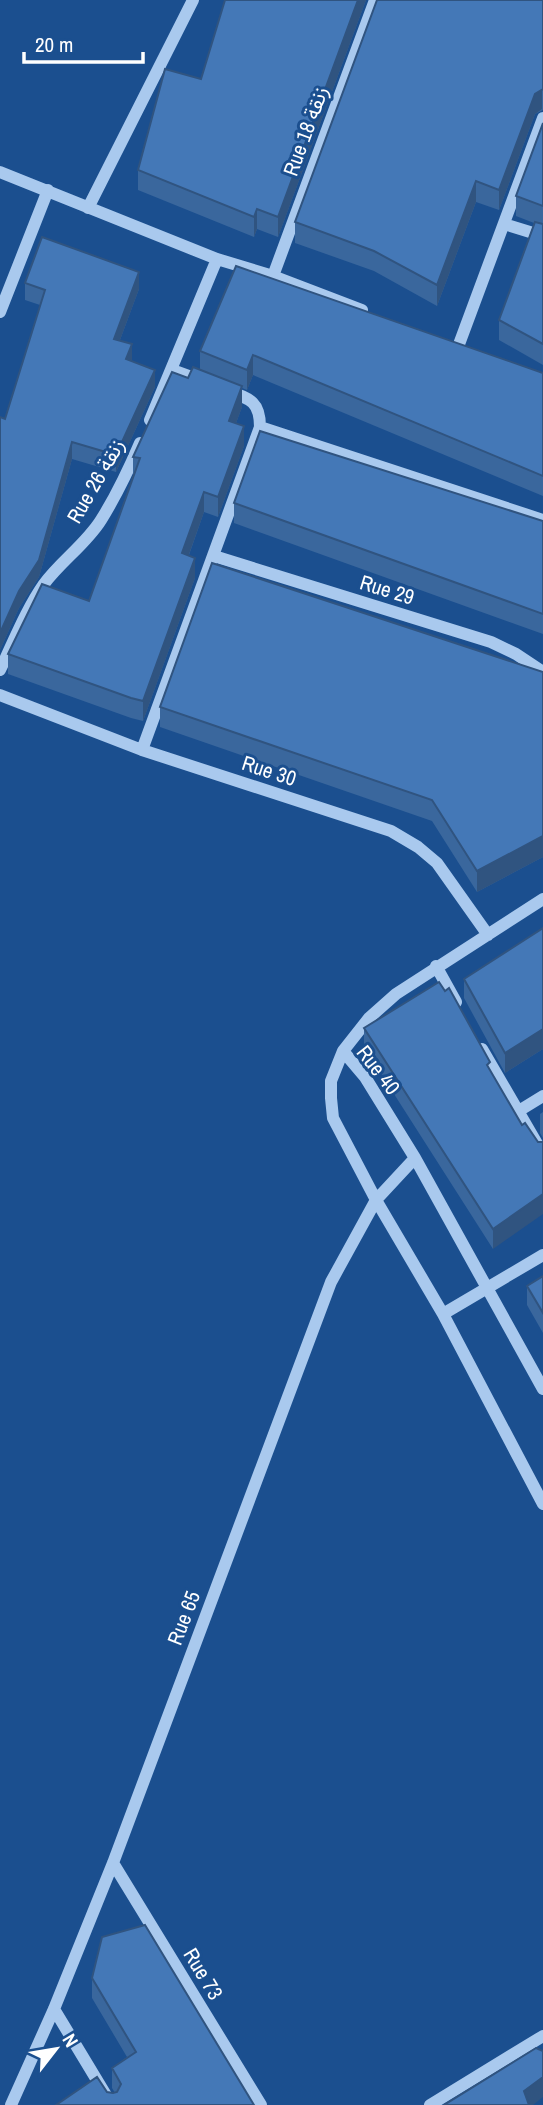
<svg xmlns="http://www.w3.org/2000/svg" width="543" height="2105" viewBox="0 0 543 2105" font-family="'Archivo Narrow','Noto Sans Arabic',sans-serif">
<rect width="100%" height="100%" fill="#1b4f8f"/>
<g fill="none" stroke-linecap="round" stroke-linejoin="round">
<!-- minor -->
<path stroke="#a9c9ee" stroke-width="12" d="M0,172L217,259L273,276L362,310
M88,208L193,0
M504,224L543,236
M273,276L375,0
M0,312L48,190
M458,347L543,118
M172,370L205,382
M150,420L217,259
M260,427L543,520
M214,556L491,642L516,654L543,672
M0,670C14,641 26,610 44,584C61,561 86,544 101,520C116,496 129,469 140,443
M0,695L142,750L391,831L418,847L437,863L488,935
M142,750L260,427C260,402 251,399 228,391
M543,899L396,994L369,1018L343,1051L331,1081V1098L333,1118L376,1200L443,1314L543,1504
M436,966L456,1002
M482,1049L543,1154
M343,1051L365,1077L415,1158L543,1389
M517,1112L543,1096
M443,1314L543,1255
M113,1863L261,2105
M54,2009L112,2105
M11,2105L54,2009L113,1863L331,1282L376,1200L415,1158
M430,2105L543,2036"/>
</g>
<!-- wall -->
<path fill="#3a679d" d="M366,0L278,237L257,229L254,237L138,190V170L201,79Z
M543,0V110L535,114L499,210L476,202L437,306L374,271L295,243V222Z
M543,123V365L499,340V320L534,223L516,216V196Z
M25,283L139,289L120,340L132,361L155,387L116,472L72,459L39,577L19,608L0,650V417L5,419L40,305L25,300Z
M200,351L543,373V496L253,375L247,390L242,388V407L236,423L244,446L218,517L204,512L189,555L195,578L143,721L131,718L8,674V654L89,601L133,476V457L188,378L200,370Z
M234,503L543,521V634L234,523Z
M543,672V857L477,892L432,821L160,727V707Z
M543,928V1049L505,1073L464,998V979Z
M364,1028L490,1071L522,1125L493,1249L364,1047Z
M543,1112V1138L540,1133V1114Z
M543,1276V1333L527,1305V1286Z
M92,1978L254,2105H56L107,2092L115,2093L112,2088V2068L127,2057L92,1998Z"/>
<!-- shaded-wall -->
<path fill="#305480" d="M358,0H366L278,237V217Z
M542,89V109L535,114L499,210V190L535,94Z
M476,181V202L437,306V285Z
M257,209V229L254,237V217Z
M139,272V289L114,356V339Z
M132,344V361L126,359Z
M253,355V375L247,390V370Z
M155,370V387L116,472V455Z
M242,386V407L229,442V421Z
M244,426V446L218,517V497Z
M72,442V459L39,577L19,608L0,650V633Z
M204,492V512L182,574V553Z
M195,558V578L143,721V701Z
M543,836V857L477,892V871Z
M543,1029V1049L505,1073V1053Z
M543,1194V1214L493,1249V1229Z
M543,2077V2097L533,2105H524V2091Z"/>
<!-- building -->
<path fill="#4478b7" stroke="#305480" stroke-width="2" d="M225,0H358L278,217L257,209L254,217L138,170L165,69L201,79Z
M377,0H543V89L535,94L499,190L476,181L437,285L374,251L295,222Z
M543,123V206L516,196Z
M535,222L543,224V344L499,320Z
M42,237L139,272L114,339L132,344L126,359L155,370L116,455L72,442L39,560L19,591L0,633V417L5,419L45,290L25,283Z
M236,266L543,373V476L253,355L247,370L200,351Z
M193,367L242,386L229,421L244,426L218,497L204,492L182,553L195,558L143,701L131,698L8,654L42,584L89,601L140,458L133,457L172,372L188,378Z
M260,431L543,521V614L234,503Z
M212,563L543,672V836L477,871L432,800L160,707Z
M543,928V1029L505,1053L464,979Z
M439,982L445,991L449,988L490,1062L487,1065L522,1125L525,1123L538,1142H543V1194L493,1229L364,1028Z
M543,1276V1313L527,1286Z
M145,1925L254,2105H56L97,2077L107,2092L113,2093L117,2092L121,2084L112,2068L136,2052L92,1978L102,1937Z
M536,2048L543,2051V2077L524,2091L529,2105H444Z"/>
<g text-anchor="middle" stroke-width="6" stroke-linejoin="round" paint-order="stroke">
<!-- street labels -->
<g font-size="21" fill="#fff" stroke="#1b4f8f">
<text transform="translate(306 131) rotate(-70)" y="7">Rue 18 زنقة</text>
<text transform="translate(96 481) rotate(-60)" y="7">Rue 26 زنقة</text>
<text transform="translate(387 590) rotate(17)" y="7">Rue 29</text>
<text transform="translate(269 771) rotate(18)" y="7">Rue 30</text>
<text transform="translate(378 1070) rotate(52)" y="7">Rue 40</text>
<text transform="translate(184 1618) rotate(-69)" y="7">Rue 65</text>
<text transform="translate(203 1974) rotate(59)" y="7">Rue 73</text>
</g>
</g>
<!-- north arrow -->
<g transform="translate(56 2049) rotate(59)" stroke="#1b4f8f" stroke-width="5" paint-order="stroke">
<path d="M0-5L12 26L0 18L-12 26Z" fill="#ffffff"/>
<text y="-10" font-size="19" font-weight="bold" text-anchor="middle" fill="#ffffff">N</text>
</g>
<!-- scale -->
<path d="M24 52v10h119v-10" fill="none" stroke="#ffffff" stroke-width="3.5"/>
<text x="35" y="52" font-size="21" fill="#ffffff" stroke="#1b4f8f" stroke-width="5" paint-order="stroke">20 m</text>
</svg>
